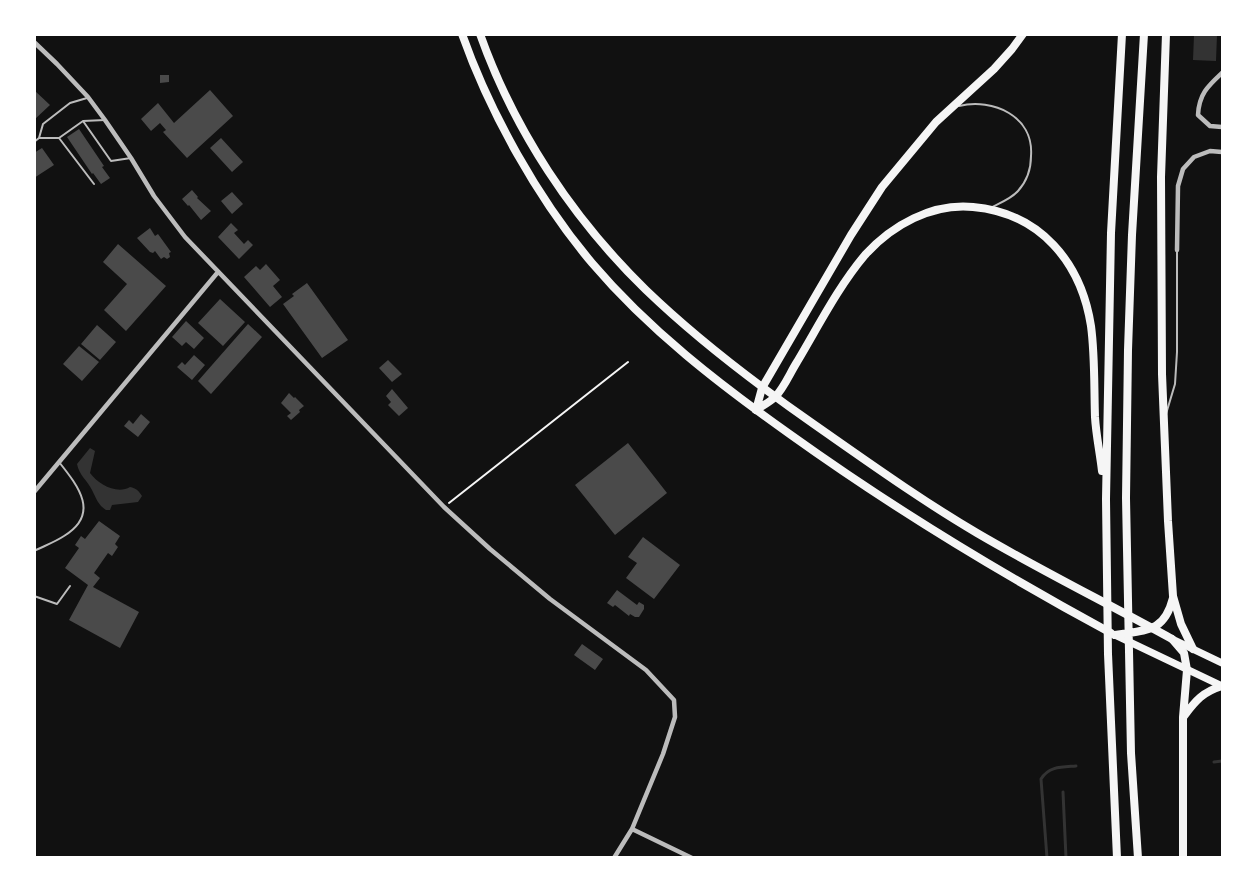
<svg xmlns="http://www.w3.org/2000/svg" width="1257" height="892" viewBox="0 0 1257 892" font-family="'Exo 2',sans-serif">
<rect width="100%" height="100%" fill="#111"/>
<!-- water -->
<path fill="#333" d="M1194,35H1217L1216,61L1193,60Z
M90,448L95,451L90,473C98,484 117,495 130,487C136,488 139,491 142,496L138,502L112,505L110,510H106C98,505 96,498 92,490C87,480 79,475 77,464Z"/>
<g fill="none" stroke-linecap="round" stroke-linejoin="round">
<!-- stream -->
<path stroke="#333" stroke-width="3" d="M1214,762L1222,761
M1063,792L1066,858
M1047,858L1041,779C1049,766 1062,767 1076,766"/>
</g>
<!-- building -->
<path fill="#4a4a4a" d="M160,75H169V82L160,83Z
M34,90L50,105L34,120Z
M210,90L233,116L187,158L163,132L166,130L160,123L151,131L141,119L158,103L174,123Z
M79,129L104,166L102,167L110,178L101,184L93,173L92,174L67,137Z
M221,138L243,162L232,172L210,148Z
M42,148L54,165L34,178V153Z
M192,190L198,197L197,198L211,211L201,220L189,205L188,206L182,199Z
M232,192L243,204L232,214L221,201Z
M231,223L238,230L234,233L244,244L248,240L253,245L239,259L218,237Z
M150,228L155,236L158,234L171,252L169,253L170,257L167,259L164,257L161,259L155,251L153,253L150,252L137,238Z
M118,244L166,286L126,331L104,310L127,284L103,262Z
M266,264L280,280L273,286L282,297L270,307L244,277L256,266L260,270Z
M307,283L348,340L322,358L283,304L294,296L292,294Z
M220,299L245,322L223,346L198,323Z
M186,321L204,338L194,349L186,342L182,346L172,337Z
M248,324L262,337L211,394L198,381Z
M97,325L116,342L100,360L81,344Z
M79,346L99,362L82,381L63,364Z
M194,355L205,365L192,380L177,367L182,362L185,365Z
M388,360L402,374L392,382L379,368Z
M392,389L408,408L399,416L388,405L391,402L386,396Z
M289,393L294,398L295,397L304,406L299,410L300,412L291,420L287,416L291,413L281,403Z
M141,414L150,422L138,437L124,426L129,420L133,424Z
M628,443L667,493L615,535L575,485Z
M99,521L120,536L115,544L118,547L112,556L108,553L94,573L100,578L93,587L139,612L120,648L69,620L88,585L65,568L79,548L75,545L81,536L85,539Z
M643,537L680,565L654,599L626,578L637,563L628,557Z
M617,590L637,605L639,602L644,605V609L639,617H635L630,614L629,616L615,605L613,607L607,603Z
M582,644L603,659L595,670L574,655Z"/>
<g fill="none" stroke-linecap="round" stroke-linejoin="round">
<!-- path -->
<path stroke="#f5f5f5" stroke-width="2" d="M449,503L628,362"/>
<!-- service -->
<path stroke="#bcbcbc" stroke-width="2" d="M959,106C993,98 1034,116 1031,156C1031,169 1027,181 1018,191C1011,199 1000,203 990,208
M83,121L111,161L131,158
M39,138H59L94,184
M59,138L83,121L105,120
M34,142L39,138L43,124L70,103L87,98
M1166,414L1175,384L1177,352V250
M34,551C44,546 55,542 64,536C100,514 79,487 59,462
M34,596L57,604L70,586"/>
<!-- minor -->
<path stroke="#bcbcbc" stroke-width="4.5" d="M34,42L57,64L88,97L105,120L131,158L154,196L185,237L444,507L490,549L550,599L646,670L674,700L675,717L663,754L632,829L614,858
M1222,73C1208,86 1199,94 1198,115L1210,126L1222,127
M1177,250L1178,186L1183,169L1194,157L1210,151L1222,152
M34,492L218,272
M632,829L692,858"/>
<!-- primary -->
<path stroke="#f5f5f5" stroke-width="7" d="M1115,635L1222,686
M1174,640L1222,663"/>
<!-- trunk -->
<path stroke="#f5f5f5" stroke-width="8" d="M462,34C490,113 538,199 592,263C649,330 719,384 791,435C893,508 1000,573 1111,633
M480,34C514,130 573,219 646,290C698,340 756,384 815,425C868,462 921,500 977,533C1040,570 1107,603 1172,639"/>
<!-- motorway -->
<path stroke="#f5f5f5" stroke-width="8" d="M1166,34L1161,177L1162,374L1168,521L1173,596L1181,624L1193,649
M756,410C762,406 770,402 775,397C784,388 790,373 797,362C818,327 838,287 865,255C892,225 932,203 973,207C1040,213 1081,262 1091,326C1095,356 1094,387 1095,417C1096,435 1100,453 1102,471
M756,410L762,388L851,235L882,187L936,122L994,69L1012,49L1023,34
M1115,635C1146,630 1164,633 1173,598
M1172,639L1184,653L1187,670L1183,717V858
M1184,716C1196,700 1203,692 1222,686
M1117,858L1108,654L1106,499L1111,233L1122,34
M1138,858L1131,753L1126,498L1128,350L1132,235L1144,34"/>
</g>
<!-- border -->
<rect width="1257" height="892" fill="none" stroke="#ffffff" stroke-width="72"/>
</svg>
